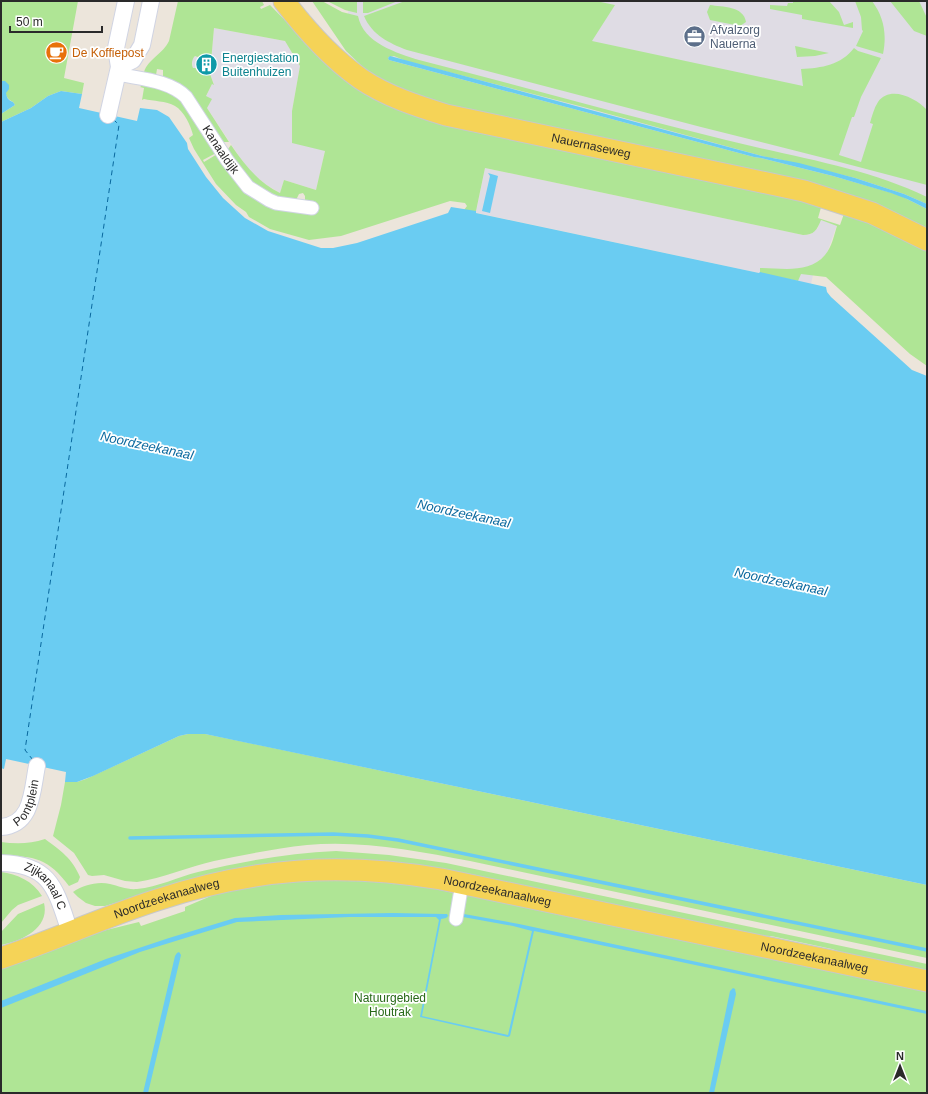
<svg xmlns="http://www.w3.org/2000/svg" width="928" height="1094" viewBox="0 0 928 1094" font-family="Arial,sans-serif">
<rect width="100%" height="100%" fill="#ece5db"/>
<!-- industrial -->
<path fill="#dfdce4" d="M349,1H927V209L916,202L833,176L754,157L389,60L349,21L348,14Z
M214,28L285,41L300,66L292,111L325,151L316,190L284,180L280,193L265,184L251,172L245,165L207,108L206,96L212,84H214L210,74L193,68L192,61L194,57L197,56L211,62Z
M485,168L803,235L811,234L818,228L820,220L837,225L828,250L826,255L813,265L814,270L811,284L473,212L474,207H477Z"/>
<!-- green -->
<path fill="#afe595" d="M1,1H78L64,78L84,83L82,94L61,91L48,96L31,108L1,122V114L15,105L13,102C4,98 5,90 5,81H1Z
M178,1H262L264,5L260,7L261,9L270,5L316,52L350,79L372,93L402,108L455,125L801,199L822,204L818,218L840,225L845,211L886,228L927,248V366L910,354L826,277L801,274L798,281L760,273V268C782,268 809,274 825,255C832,247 834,235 837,226L821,220C817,230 814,235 803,235L485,168L476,211L475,212L464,210L467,206L465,203L450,201L341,236L309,240L270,229L249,217L246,212L236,205L216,184L194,149L189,138L193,135C191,126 184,111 175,106C166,101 153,101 144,99L142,100L144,88L140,87L146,83C153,84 164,86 171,89C187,96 208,136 218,152L203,160L204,162L219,153C235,177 248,197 277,206C288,210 301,210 313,212L314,206L305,204V196L303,193L299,194L296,200L291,203C257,196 246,182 227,154L228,149L231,145C245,165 258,182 280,193L284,180L316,190L325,151L292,143V111L300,66L285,41L214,28L211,62L195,56C192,59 191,64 193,68H197L210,74L214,85L212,84L206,96L212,99L207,108L229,142H219L188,94L177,85L163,79V70L157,69L156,75L151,78L148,77L144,72C148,59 163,54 169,41Z
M312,1H322L342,12L358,16C363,43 397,53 419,60C521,86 623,115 726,140C793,157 865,167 927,197V204L904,194L855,178L774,158H770L762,156L587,108L406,61L394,56L389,57L388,58L389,60L754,157L761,158L833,176L899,195L927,209V230L458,108L393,87L365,69L346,51Z
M327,1H357V13L345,10Z
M363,1H398L368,13H363Z
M405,1H596L615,5L592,41L803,86L801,69C822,68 841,65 854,48L858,51L881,58L861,97L854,117H852L839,155L861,162L873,124L870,123C872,116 874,108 878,102C890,85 916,98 927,110V185L832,160L701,127L407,50C389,43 372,35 364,16Z
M793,1H829L839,12L844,25L853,22V28L802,19V15L770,9V5L787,6L788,3H793Z
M855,1H872C884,17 887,34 883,54L856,46L863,31L862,30L861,17Z
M890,1H919L927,18V36L914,31Z
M710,5C722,7 744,6 746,22L740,26L710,20L707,12Z
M795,46L829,53L815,56L797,57Z
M188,734H205L220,737L927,885V958L470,861C417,851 361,840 307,845C276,848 245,855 214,861C188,867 163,878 137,882L125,881L104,875L92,876L88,875L74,853L53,836L61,805L65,782H77L86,779L179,736Z
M45,839C61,851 72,858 80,877L78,882L69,886C48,858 35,856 1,856V842C16,844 30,844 45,839Z
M336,851L389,855L446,863L927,964V973L867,961L832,949L771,936L744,935L439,872L152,892L105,906H95L86,903L78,897L73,892C83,885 98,881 110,884C119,886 127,890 137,889C158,887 178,877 198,872C244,861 290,853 336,851Z
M1,872C17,874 33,881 42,896L18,905L12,910L1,923Z
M368,877L466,893L927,988V1093H1V968L90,934L139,922L141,926L185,911V907L230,888L249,883Z
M44,903C50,928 22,941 1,945V932L18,914Z"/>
<!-- water -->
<path fill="#6accf2" d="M390,56L762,156L799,163L855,178L904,194L927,204V209L907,199L891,193L833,176L761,158L754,157L389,60L388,58Z
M1,81H5L9,85V89L6,93C7,98 8,100 13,102L15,105L1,114Z
M61,91L82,94L79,108L137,121L140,108L157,110L169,117L187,143L188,149L206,177L223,198L245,218L268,231L321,248H333L357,243L448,213L451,207L476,211V213L759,273L760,272L826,287L827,292L831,297L912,370L927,376V885L205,734H188L179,736L93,776L77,782H65L66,772L6,759L4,769L1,768V122L31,108L48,96Z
M488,173L498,176L490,213L482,211L490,176Z
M393,913L444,914H447L448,916L446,918L441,919L422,1016L508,1035L532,931L513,926L463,917L464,914L519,924L927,1011V1014L534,931L510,1036L508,1037L420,1017L439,920L436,917H349L237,922L140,952L1,1008V1001L106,959L169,938L235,918L281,915Z
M179,952L181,955L148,1093H143L175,956L177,953Z
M733,988L735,989L736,994L714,1093H709L730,991Z"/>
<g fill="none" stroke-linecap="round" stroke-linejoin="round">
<!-- stream -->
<path stroke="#6accf2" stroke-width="3.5" d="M130,838L333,834L368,836L398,840L927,950"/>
<!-- ferry -->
<path stroke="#09689e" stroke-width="1" stroke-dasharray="5 4" stroke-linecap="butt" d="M33,760L25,750L119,125L114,120"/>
<defs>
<g id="minor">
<path id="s1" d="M117,74C140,79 169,80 186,97L227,160L248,187L269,200L276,203L312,208"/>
<path d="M456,919L462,883"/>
</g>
<g id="tertiary">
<path d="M119,67L133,60L142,45L151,1"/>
<path d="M108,115L119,67L116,48L126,1"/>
<path id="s2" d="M1,827C33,825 32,790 37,766"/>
<path id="s3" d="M1,863C52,864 56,891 70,932"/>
</g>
<g id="primary">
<path id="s4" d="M284,1C306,30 331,58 361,79C386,96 417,106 446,115L804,191L872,213L927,240"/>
<path id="s5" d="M1,958C54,940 104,917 157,900C253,868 341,862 441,879L927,981"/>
</g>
</defs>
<!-- minor casing -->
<use href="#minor" stroke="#d0d4e3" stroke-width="15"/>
<!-- tertiary casing -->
<use href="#tertiary" stroke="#d0d4e3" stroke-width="18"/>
<!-- primary casing -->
<use href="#primary" stroke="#c8c8c8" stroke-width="23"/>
<!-- minor -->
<use href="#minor" stroke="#fff" stroke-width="13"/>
<!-- tertiary -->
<use href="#tertiary" stroke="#fff" stroke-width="16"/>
<!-- primary -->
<use href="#primary" stroke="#f5d357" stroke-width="21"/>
</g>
<!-- icons -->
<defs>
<symbol id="office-disc" viewBox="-11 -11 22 22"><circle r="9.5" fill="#5c6f8a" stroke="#fff"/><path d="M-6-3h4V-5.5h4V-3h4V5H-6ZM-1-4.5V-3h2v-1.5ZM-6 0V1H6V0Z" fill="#fff"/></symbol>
<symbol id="cafe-disc" viewBox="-11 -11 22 22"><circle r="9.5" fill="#e8710a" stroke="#fff"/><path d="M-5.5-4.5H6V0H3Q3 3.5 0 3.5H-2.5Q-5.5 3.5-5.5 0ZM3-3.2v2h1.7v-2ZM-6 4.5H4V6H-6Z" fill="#fff"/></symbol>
<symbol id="building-disc" viewBox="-11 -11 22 22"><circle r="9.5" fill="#0f9aa8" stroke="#fff"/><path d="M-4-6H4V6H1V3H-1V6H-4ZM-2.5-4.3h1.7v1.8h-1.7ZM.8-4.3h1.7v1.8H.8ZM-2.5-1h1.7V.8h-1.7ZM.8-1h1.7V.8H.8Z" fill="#fff"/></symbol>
</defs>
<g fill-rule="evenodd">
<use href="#office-disc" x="682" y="24" width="25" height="25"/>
<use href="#cafe-disc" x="44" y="40" width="25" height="25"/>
<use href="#building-disc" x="194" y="52" width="25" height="25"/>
</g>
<g text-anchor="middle" stroke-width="3.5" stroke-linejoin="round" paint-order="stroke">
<!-- service labels -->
<g font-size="12" fill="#4e5e75" stroke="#fff" text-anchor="start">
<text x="710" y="34">Afvalzorg<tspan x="710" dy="14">Nauerna</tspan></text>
</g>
<!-- food labels -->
<g font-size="12" fill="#c56008" stroke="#fff" text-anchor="start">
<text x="72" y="57">De Koffiepost</text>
</g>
<!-- culture labels -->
<g font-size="12" fill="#0d838f" stroke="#fff" text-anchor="start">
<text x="222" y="62">Energiestation<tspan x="222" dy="14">Buitenhuizen</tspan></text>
</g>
<!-- street labels -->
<g font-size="12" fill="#2a2a2a" stroke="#fff">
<text dy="4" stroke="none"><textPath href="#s4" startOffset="351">Nauernaseweg</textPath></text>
<text dy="4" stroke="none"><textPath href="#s1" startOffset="137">Kanaaldijk</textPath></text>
<text dy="4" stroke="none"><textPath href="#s2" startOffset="39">Pontplein</textPath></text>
<text dy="4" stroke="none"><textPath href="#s3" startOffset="54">Zijkanaal C</textPath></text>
<text dy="4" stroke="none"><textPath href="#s5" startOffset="512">Noordzeekanaalweg</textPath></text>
<text dy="4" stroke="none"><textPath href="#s5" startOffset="176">Noordzeekanaalweg</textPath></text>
<text dy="4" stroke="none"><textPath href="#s5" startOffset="836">Noordzeekanaalweg</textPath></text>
</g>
<!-- park labels -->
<g font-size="12" fill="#276917" stroke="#fff">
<text x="390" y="1002">Natuurgebied<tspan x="390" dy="14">Houtrak</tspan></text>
</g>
<!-- water labels -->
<g font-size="13" font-style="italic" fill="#09689e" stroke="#fff">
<text transform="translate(147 445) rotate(12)" y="5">Noordzeekanaal</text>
<text transform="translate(464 513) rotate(12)" y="5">Noordzeekanaal</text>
<text transform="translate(781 581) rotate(12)" y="5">Noordzeekanaal</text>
</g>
</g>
<!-- border -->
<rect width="928" height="1094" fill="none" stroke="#2a2a2a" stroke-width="4"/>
<!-- north arrow -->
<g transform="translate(900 1066)" stroke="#ffffff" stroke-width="3" paint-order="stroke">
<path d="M0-3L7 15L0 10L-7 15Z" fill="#2a2a2a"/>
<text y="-6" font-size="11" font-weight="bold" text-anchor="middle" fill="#2a2a2a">N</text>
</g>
<!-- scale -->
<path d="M10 26v6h92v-6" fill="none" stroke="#2a2a2a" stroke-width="2"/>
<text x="16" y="26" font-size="12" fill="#2a2a2a" stroke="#ffffff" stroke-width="3" paint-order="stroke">50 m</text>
</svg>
